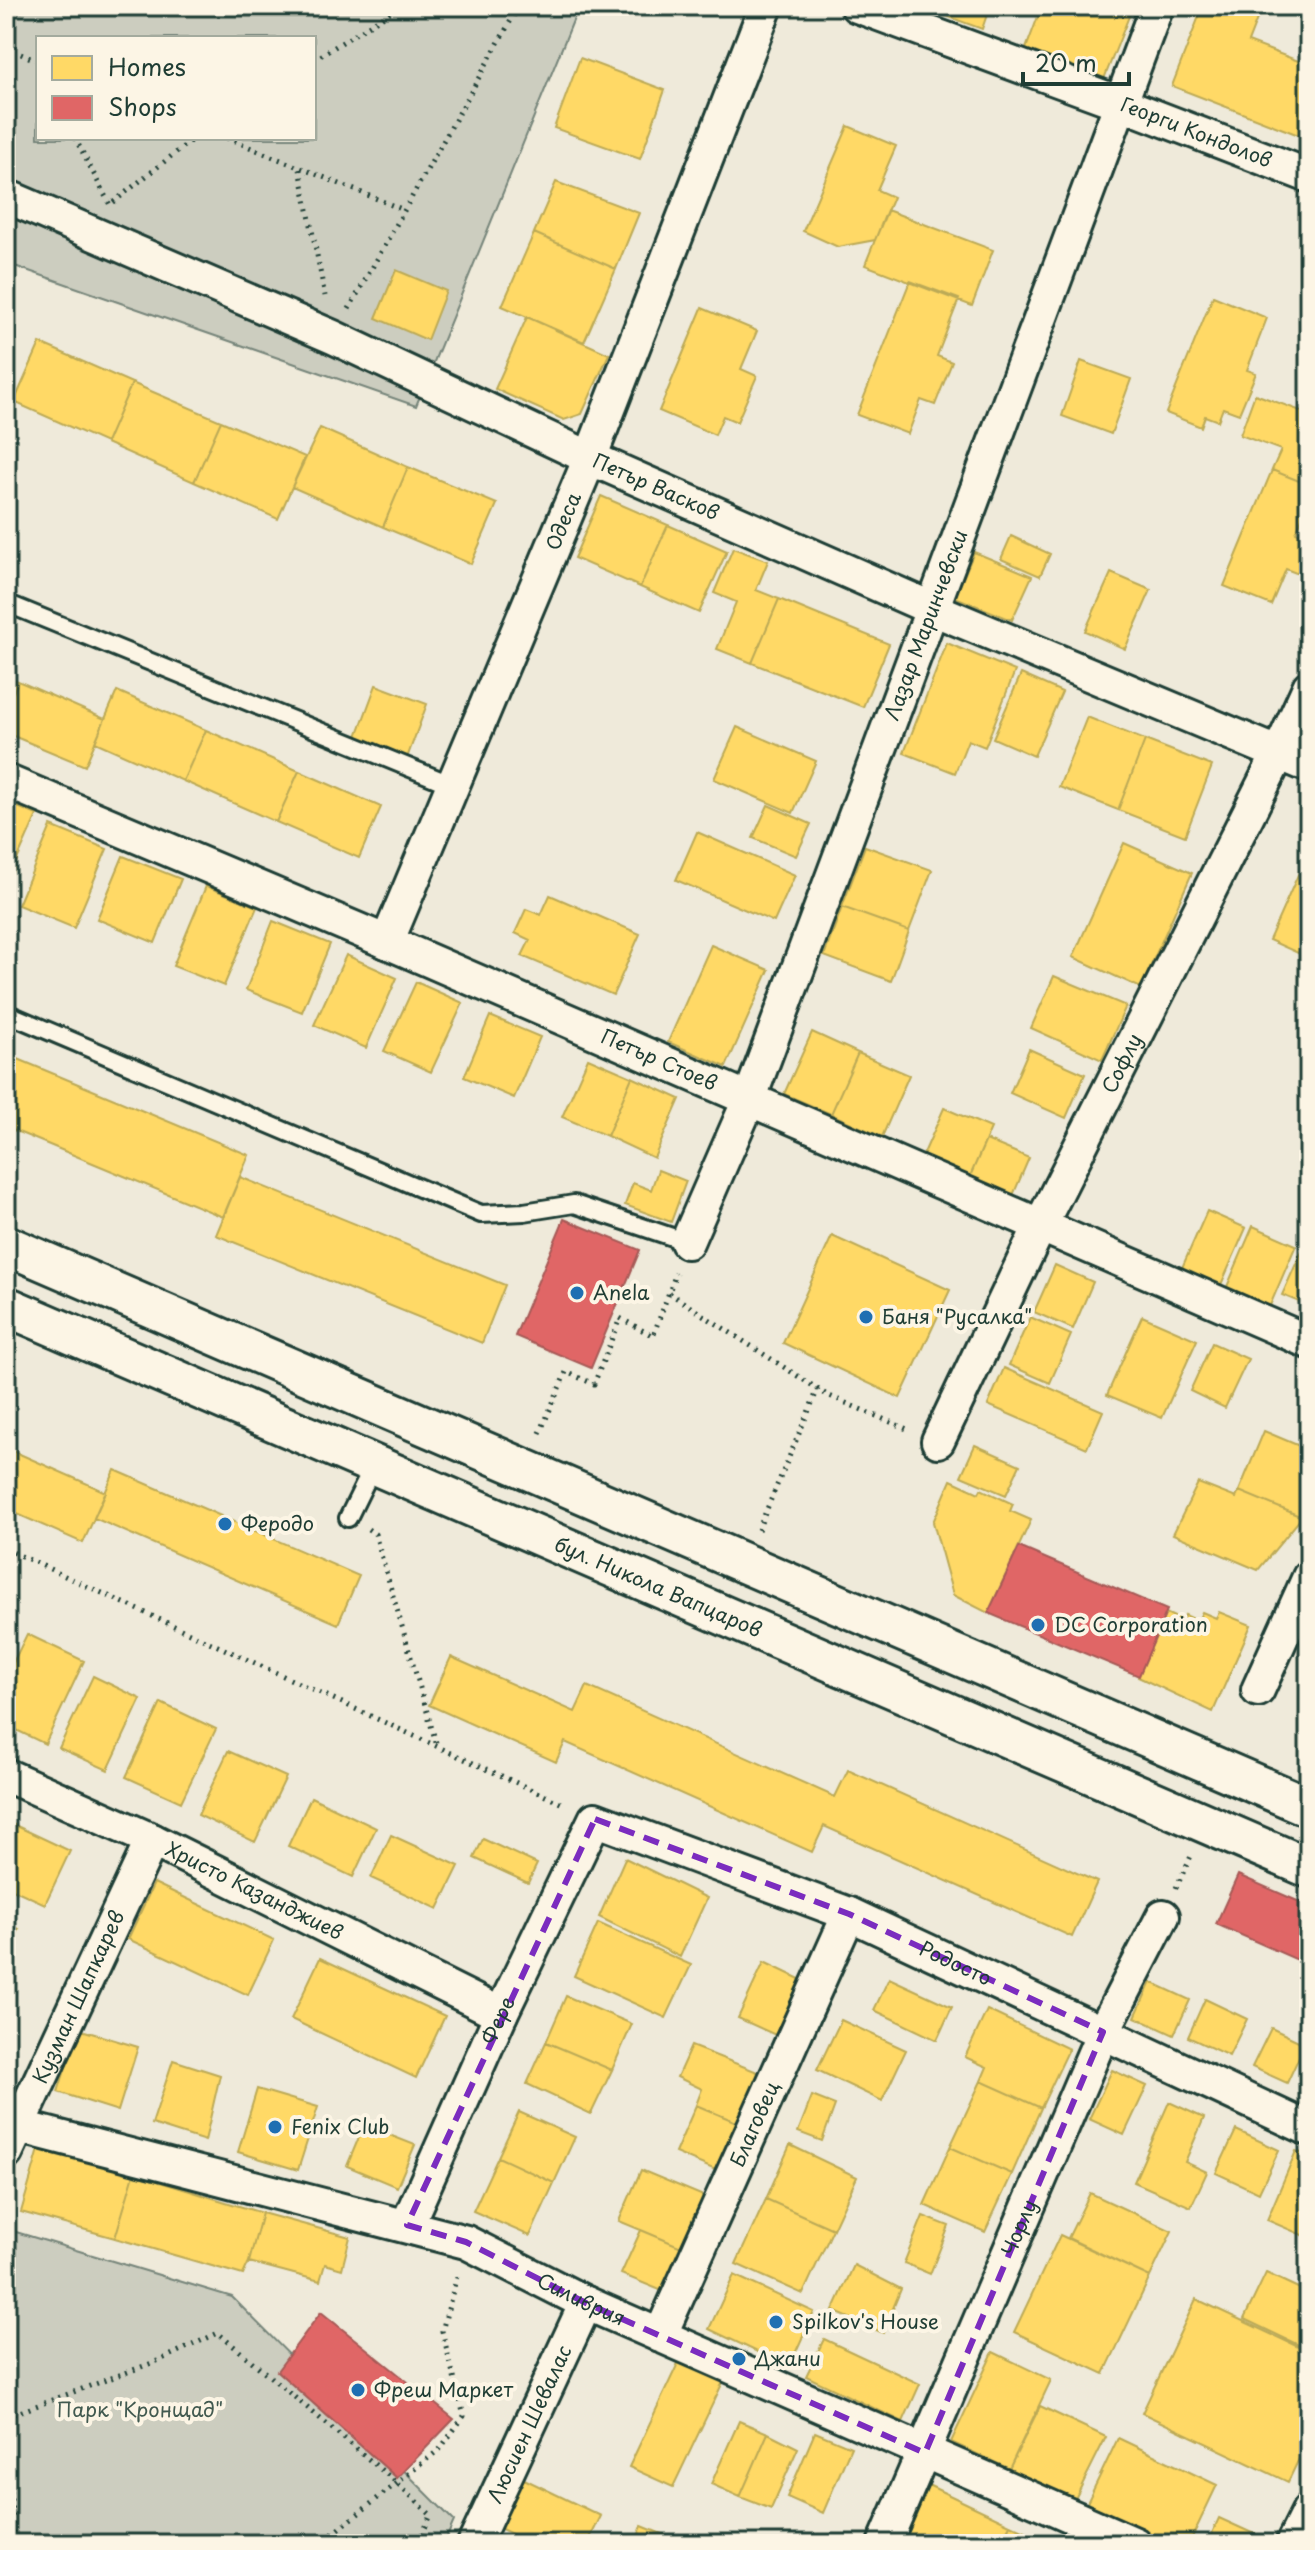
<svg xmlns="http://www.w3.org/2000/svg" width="1315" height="2550" viewBox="0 0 1315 2550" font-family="'Playpen Sans',sans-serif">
<rect width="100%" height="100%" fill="#efeada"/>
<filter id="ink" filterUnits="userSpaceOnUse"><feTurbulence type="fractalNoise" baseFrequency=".0125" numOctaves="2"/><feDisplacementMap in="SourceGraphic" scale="16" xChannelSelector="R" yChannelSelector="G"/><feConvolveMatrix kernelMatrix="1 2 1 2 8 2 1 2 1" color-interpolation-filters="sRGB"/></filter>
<g filter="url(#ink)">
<!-- green -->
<path fill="#cccdbf" stroke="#76857a" stroke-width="2" fill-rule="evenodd" d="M6,6H579L416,406L6,263ZM38,38H314V138H38Z
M6,2229L232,2297L454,2521L444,2544H6Z"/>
<!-- homes -->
<path fill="#ffd966" stroke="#bcaa57" stroke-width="2" d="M910,6H942L937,17Z
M945,6H990L982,29L941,14Z
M1042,6L1079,8L1080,6H1133L1102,84L1024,54Z
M1203,6H1262L1248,42L1309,65V139L1172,86Z
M580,58L665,90L640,159L554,128Z
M848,126L896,146L877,190L893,197L875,240L838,247L803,231Z
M556,182L639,213L616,269L534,233Z
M887,210L993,250L972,306L865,265Z
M534,233L616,269L584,342L502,306Z
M396,270L446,291L427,340L376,318Z
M910,281L959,299L937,356L952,362L935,405L921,400L908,434L857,415Z
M1213,296L1267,318L1247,370L1256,373L1239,414L1223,408L1218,421L1205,416L1201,427L1166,413Z
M702,308L757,331L741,369L757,376L737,422L723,416L715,435L659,411Z
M527,317L609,354L582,414L564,420L495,389Z
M40,343L132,383L106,443L14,402Z
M1081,361L1131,379L1111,434L1062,416Z
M132,383L221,421L194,482L106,443Z
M1255,394L1309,414V485L1272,470L1281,450L1240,435Z
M221,421L305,457L278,519L194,482Z
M320,428L408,467L383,527L292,487Z
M408,467L497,504L471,564L383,527Z
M1272,470L1309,485V502L1296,532L1309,537V555L1301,575L1286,569L1271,605L1224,586Z
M601,496L668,525L640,587L574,558Z
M668,525L727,551L699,613L640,587Z
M1011,536L1050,554L1040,576L1001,559Z
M733,548L768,561L756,590L779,599L752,663L717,649L736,602L714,593Z
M974,552L1032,576L1012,620L955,597Z
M1111,573L1151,590L1125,649L1085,631Z
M779,599L889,644L863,707L752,663Z
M947,643L1015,671L985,747L968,740L955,773L904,753Z
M1021,674L1062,692L1034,756L993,738Z
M6,676L18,681L6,710Z
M18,681L105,719L85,766L6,733V710Z
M376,685L427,704L407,758L356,739Z
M117,691L206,730L183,781L95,742Z
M1087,717L1145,740L1118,810L1059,787Z
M737,727L816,761L793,813L714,779Z
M206,730L299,771L276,822L183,781Z
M1145,740L1212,766L1185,836L1118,810Z
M299,771L381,807L359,858L276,822Z
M6,802L37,815L6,885Z
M768,805L811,824L796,856L753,838Z
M51,826L107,849L74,928L18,905Z
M697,832L795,875L774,922L676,880Z
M1124,843L1192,873L1141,988L1073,957Z
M865,846L932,870L909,931L842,907Z
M123,856L181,879L155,943L97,919Z
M1301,868L1309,871V958L1269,940Z
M206,886L257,907L224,986L173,966Z
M550,895L640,934L613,995L522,956L530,940L515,933L526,909L541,915Z
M842,907L909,931L891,981L824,956Z
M273,921L330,944L302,1012L246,990Z
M711,945L769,970L726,1067L668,1042Z
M346,955L397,978L366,1048L314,1025Z
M1054,976L1126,1006L1102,1060L1031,1028Z
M416,982L463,1003L431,1072L384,1051Z
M490,1016L540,1037L514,1098L464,1077Z
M812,1032L858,1053L831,1114L784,1094Z
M1029,1049L1085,1074L1066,1118L1010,1093Z
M858,1053L909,1075L882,1137L831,1114Z
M6,1054L249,1155L223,1217L6,1127Z
M588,1058L632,1077L607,1136L562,1117Z
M632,1077L680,1099L654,1158L607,1136Z
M944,1108L991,1128L968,1181L921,1160Z
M986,1140L1029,1158L1011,1200L968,1181Z
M658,1170L686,1181L671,1222L625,1205L633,1183L651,1190Z
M240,1177L505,1285L482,1343L216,1235Z
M1207,1211L1246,1228L1220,1287L1181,1270Z
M1253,1226L1296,1245L1269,1308L1226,1289Z
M1309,1235V1306L1282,1295Z
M832,1236L950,1290L900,1398L783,1343Z
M1055,1265L1093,1282L1073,1329L1034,1312Z
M1142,1316L1197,1340L1162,1418L1107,1395Z
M1030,1317L1071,1335L1050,1383L1009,1365Z
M1212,1343L1248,1359L1225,1408L1190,1391Z
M1004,1368L1103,1411L1087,1448L988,1405Z
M1264,1431L1309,1450V1500L1302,1517L1239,1491Z
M975,1445L1020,1465L1006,1495L961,1476Z
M6,1448L106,1492L83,1543L6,1509Z
M115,1470L359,1576L338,1624L94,1518Z
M951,1480L979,1493L981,1489L1013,1504L1010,1511L1031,1520L988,1613L953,1595L933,1522Z
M1198,1483L1236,1498L1239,1491L1302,1517L1258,1570L1173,1534Z
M1202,1612L1216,1618L1219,1612L1251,1625L1213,1712L1138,1677L1166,1613L1183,1621L1185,1615L1198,1621Z
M27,1634L84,1661L45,1744L6,1725V1677Z
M451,1657L575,1712L587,1686L835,1797L848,1770L1097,1882L1072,1937L824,1826L812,1852L565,1742L556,1762L429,1705Z
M93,1676L141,1699L108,1770L59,1748Z
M161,1703L216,1729L181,1802L126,1777Z
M228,1751L286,1777L255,1842L198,1815Z
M311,1797L376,1828L353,1877L288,1846Z
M6,1821L70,1851L45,1904L6,1886Z
M391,1835L459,1866L438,1909L371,1878Z
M483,1839L537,1864L528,1883L474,1858Z
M625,1858L707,1898L680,1957L599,1917Z
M154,1883L274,1940L248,1995L128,1939Z
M6,1923L19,1929L6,1958Z
M598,1923L691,1965L666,2018L574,1976Z
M320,1958L445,2016L416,2078L291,2019Z
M764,1962L806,1982L780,2037L738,2018Z
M889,1978L952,2007L937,2040L874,2010Z
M1151,1982L1190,2000L1174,2035L1135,2017Z
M566,1996L632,2024L612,2070L546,2042Z
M1205,1999L1247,2019L1229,2056L1188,2037Z
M987,2010L1069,2049L1041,2108L981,2081L987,2067L965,2057Z
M841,2020L906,2050L882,2101L817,2070Z
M1271,2028L1305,2044L1287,2083L1252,2067Z
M78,2029L138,2047L118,2111L58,2092Z
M546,2042L612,2070L591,2114L527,2084Z
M691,2046L768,2076L746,2126L696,2105L702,2089L677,2077Z
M173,2060L220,2075L205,2141L152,2124Z
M1112,2070L1147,2086L1124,2135L1089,2119Z
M981,2081L1041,2108L1012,2174L950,2147Z
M257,2089L318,2107L298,2170L238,2152Z
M812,2096L835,2105L822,2141L798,2132Z
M1169,2102L1204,2118L1185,2162L1207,2172L1191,2207L1134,2182Z
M696,2105L746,2126L725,2174L675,2153Z
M519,2112L575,2137L554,2183L498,2157Z
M364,2125L415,2145L397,2187L347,2166Z
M1236,2130L1279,2150L1259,2193L1216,2173Z
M790,2145L857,2177L833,2229L766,2199Z
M40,2146L134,2174L115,2238L21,2212Z
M950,2147L1012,2174L985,2232L924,2205Z
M1296,2151L1309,2156V2238L1267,2220Z
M498,2157L554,2183L530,2236L473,2211Z
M641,2170L713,2200L691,2251L619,2221Z
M134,2174L262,2213L249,2262L243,2275L115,2238Z
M1090,2193L1172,2231L1150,2277L1068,2238Z
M766,2199L833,2229L803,2294L736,2264Z
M262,2213L350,2237L342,2269L325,2264L320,2281L249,2262Z
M923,2216L949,2226L930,2274L904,2263Z
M641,2230L691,2251L672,2295L621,2274Z
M1060,2235L1150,2277L1104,2374L1014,2332Z
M854,2265L901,2289L883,2333L833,2311Z
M1266,2273L1309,2293V2350L1244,2319Z
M734,2275L814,2312L789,2367L709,2329Z
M1196,2299L1309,2352V2438L1288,2482L1142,2413Z
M824,2339L920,2384L903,2422L806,2376Z
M993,2352L1051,2380L1009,2469L951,2442Z
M680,2359L724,2380L673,2487L629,2467Z
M1040,2406L1106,2437L1074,2501L1009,2469Z
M739,2421L768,2433L740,2497L711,2484Z
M815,2432L851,2447L823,2513L787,2497Z
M768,2433L798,2448L771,2509L740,2497Z
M1118,2438L1217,2485L1189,2544H1168L1086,2505Z
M520,2477L601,2516L587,2544H533L497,2527Z
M928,2485L1010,2524L1000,2544H901Z
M1219,2518L1263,2538L1260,2544H1207Z
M1010,2524L1053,2544H1001Z
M642,2526L672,2538L670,2544H635Z"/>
<!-- shops -->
<path fill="#e06666" stroke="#a65a57" stroke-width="2" d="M564,1219L640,1250L591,1368L515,1336Z
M1019,1547L1167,1610L1139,1676L988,1613Z
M1238,1875L1309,1906V1965L1216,1924Z
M321,2312L454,2419L397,2478L277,2371Z"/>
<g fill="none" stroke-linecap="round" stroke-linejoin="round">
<defs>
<path id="service" d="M6,603L452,785
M6,1013L481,1214L524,1212L574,1204L687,1242
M348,1518L374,1465"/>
<g id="minor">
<path id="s1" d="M857,6L1120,103L1309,176"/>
<path id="s2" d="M6,196L333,337L590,458L933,609L1309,766"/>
<path id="s3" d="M6,781L387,942L1309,1342"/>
<path id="s4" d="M387,942L590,458L766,6"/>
<path id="s5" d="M687,1242L749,1100L1157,6"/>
<path id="s6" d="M938,1441L1040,1226L1279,753L1309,687"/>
<path d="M1258,1690L1309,1577"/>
<path id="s7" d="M6,1775L152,1840L501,2014"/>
<path id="s8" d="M6,2123L466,2242L586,2303L1135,2544"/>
<path id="s9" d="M6,2153L152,1840"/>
<path id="s10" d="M407,2225L501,2014L595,1819L849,1914L1309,2129"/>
<path id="s11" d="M660,2336L849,1914"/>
<path id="s12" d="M474,2544L586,2303"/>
<path id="s13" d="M884,2544L1103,2032L1163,1916"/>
<path d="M1292,2544L1309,2510"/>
</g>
<g id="tertiary">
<path d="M6,1245L1309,1807"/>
<path id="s14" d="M6,1306L1309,1868"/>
</g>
</defs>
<!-- service casing -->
<use href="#service" stroke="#1f3d34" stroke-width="22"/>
<!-- minor casing -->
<use href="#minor" stroke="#1f3d34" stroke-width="38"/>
<!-- tertiary casing -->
<use href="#tertiary" stroke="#1f3d34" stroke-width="44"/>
<!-- path -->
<path stroke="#1f3d34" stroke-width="5" stroke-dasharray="2 6" stroke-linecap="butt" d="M6,18L29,6
M6,48L38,61
M314,60L400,6
M75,138L110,205L194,138
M227,138L404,210
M300,169L325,296
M349,309L519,6
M669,1293L827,1395L907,1429
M540,1433L566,1372L594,1384L620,1318L653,1336L676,1273
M368,1529L375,1534L437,1746
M758,1530L818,1389
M6,1549L565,1805
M1176,1888L1192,1854
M6,2417L160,2360L218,2333L397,2483L431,2515L418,2544
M6,2443L15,2544
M320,2544L440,2449L464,2416L442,2331L457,2276"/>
<!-- service -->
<use href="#service" stroke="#fcf5e5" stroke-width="16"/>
<!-- minor -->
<use href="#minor" stroke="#fcf5e5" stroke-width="32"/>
<!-- tertiary -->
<use href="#tertiary" stroke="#fcf5e5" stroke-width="38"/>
</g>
</g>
<!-- marked area -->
<path fill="none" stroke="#7b2cbf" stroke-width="6" stroke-dasharray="16 10" stroke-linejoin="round" d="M595,1819L849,1914L1103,2032L925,2453L586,2303L466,2242L407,2225Z"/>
<!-- markers -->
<g fill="#1f6fb2" stroke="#fcf5e5" stroke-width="3">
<circle cx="577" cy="1293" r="8"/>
<circle cx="866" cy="1317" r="8"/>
<circle cx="225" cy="1524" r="8"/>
<circle cx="1038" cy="1625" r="8"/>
<circle cx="275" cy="2127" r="8"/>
<circle cx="776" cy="2322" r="8"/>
<circle cx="739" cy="2359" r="8"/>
<circle cx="358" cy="2390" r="8"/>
</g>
<g text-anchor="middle" stroke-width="8" stroke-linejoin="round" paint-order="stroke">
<!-- street labels -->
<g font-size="20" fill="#1f3d34" stroke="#fcf5e5">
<text dy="7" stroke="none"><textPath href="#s1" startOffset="362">Георги Кондолов</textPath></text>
<text dy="7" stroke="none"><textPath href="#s2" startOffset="712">Петър Васков</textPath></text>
<text dy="7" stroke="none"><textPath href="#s4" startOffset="456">Одеса</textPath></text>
<text dy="7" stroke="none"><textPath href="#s5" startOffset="662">Лазар Маринчевски</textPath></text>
<text dy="7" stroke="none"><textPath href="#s3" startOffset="710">Петър Стоев</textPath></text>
<text dy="7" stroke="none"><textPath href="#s6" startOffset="420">Софлу</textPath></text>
<text dy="7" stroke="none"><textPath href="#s14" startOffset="710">бул. Никола Вапцаров</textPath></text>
<text dy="7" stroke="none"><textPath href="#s7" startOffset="274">Христо Казанджиев</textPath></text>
<text dy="7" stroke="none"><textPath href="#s10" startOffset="836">Родосто</textPath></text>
<text dy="7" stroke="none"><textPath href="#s9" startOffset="172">Кузман Шапкарев</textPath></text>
<text dy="7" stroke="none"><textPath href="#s10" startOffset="224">Фере</textPath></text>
<text dy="7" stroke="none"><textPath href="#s11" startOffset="232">Благовец</textPath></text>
<text dy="7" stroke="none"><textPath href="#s13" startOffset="344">Чорлу</textPath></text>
<text dy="7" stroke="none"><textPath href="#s8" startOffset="604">Силиврия</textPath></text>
<text dy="7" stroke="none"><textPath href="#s12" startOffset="132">Люсиен Шевалас</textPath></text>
</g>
<!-- poi labels -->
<g font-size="20" fill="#1f3d34" stroke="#fcf5e5" text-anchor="start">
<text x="593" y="1300">Anela</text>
<text x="882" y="1324">Баня "Русалка"</text>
<text x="241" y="1531">Феродо</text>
<text x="1054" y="1632">DC Corporation</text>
<text x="291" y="2134">Fenix Club</text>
<text x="792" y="2329">Spilkov's House</text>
<text x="755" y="2366">Джани</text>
<text x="374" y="2397">Фреш Маркет</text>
</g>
<!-- park labels -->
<g font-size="20" fill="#425a50" stroke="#fcf5e5">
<text x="140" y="2417">Парк "Кронщад"</text>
</g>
</g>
<!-- margin -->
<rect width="1315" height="2550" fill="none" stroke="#fcf5e5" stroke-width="32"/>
<rect x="16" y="16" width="1283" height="2518" fill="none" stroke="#1f3d34" stroke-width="3" filter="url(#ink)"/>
<!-- legend -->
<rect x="36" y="36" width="280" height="104" fill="#fcf5e5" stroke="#a4ab9e" stroke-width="2"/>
<rect x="52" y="56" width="40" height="24" fill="#ffd966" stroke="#a4ab9e" stroke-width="2"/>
<text x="108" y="76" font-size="24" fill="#1f3d34">Homes</text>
<rect x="52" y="96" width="40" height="24" fill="#e06666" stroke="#a4ab9e" stroke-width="2"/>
<text x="108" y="116" font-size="24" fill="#1f3d34">Shops</text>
<!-- scale -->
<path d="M1023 72v12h106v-12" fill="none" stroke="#1f3d34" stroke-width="4"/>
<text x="1035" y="72" font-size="24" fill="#1f3d34" stroke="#fcf5e5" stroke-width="6" paint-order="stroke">20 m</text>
</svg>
